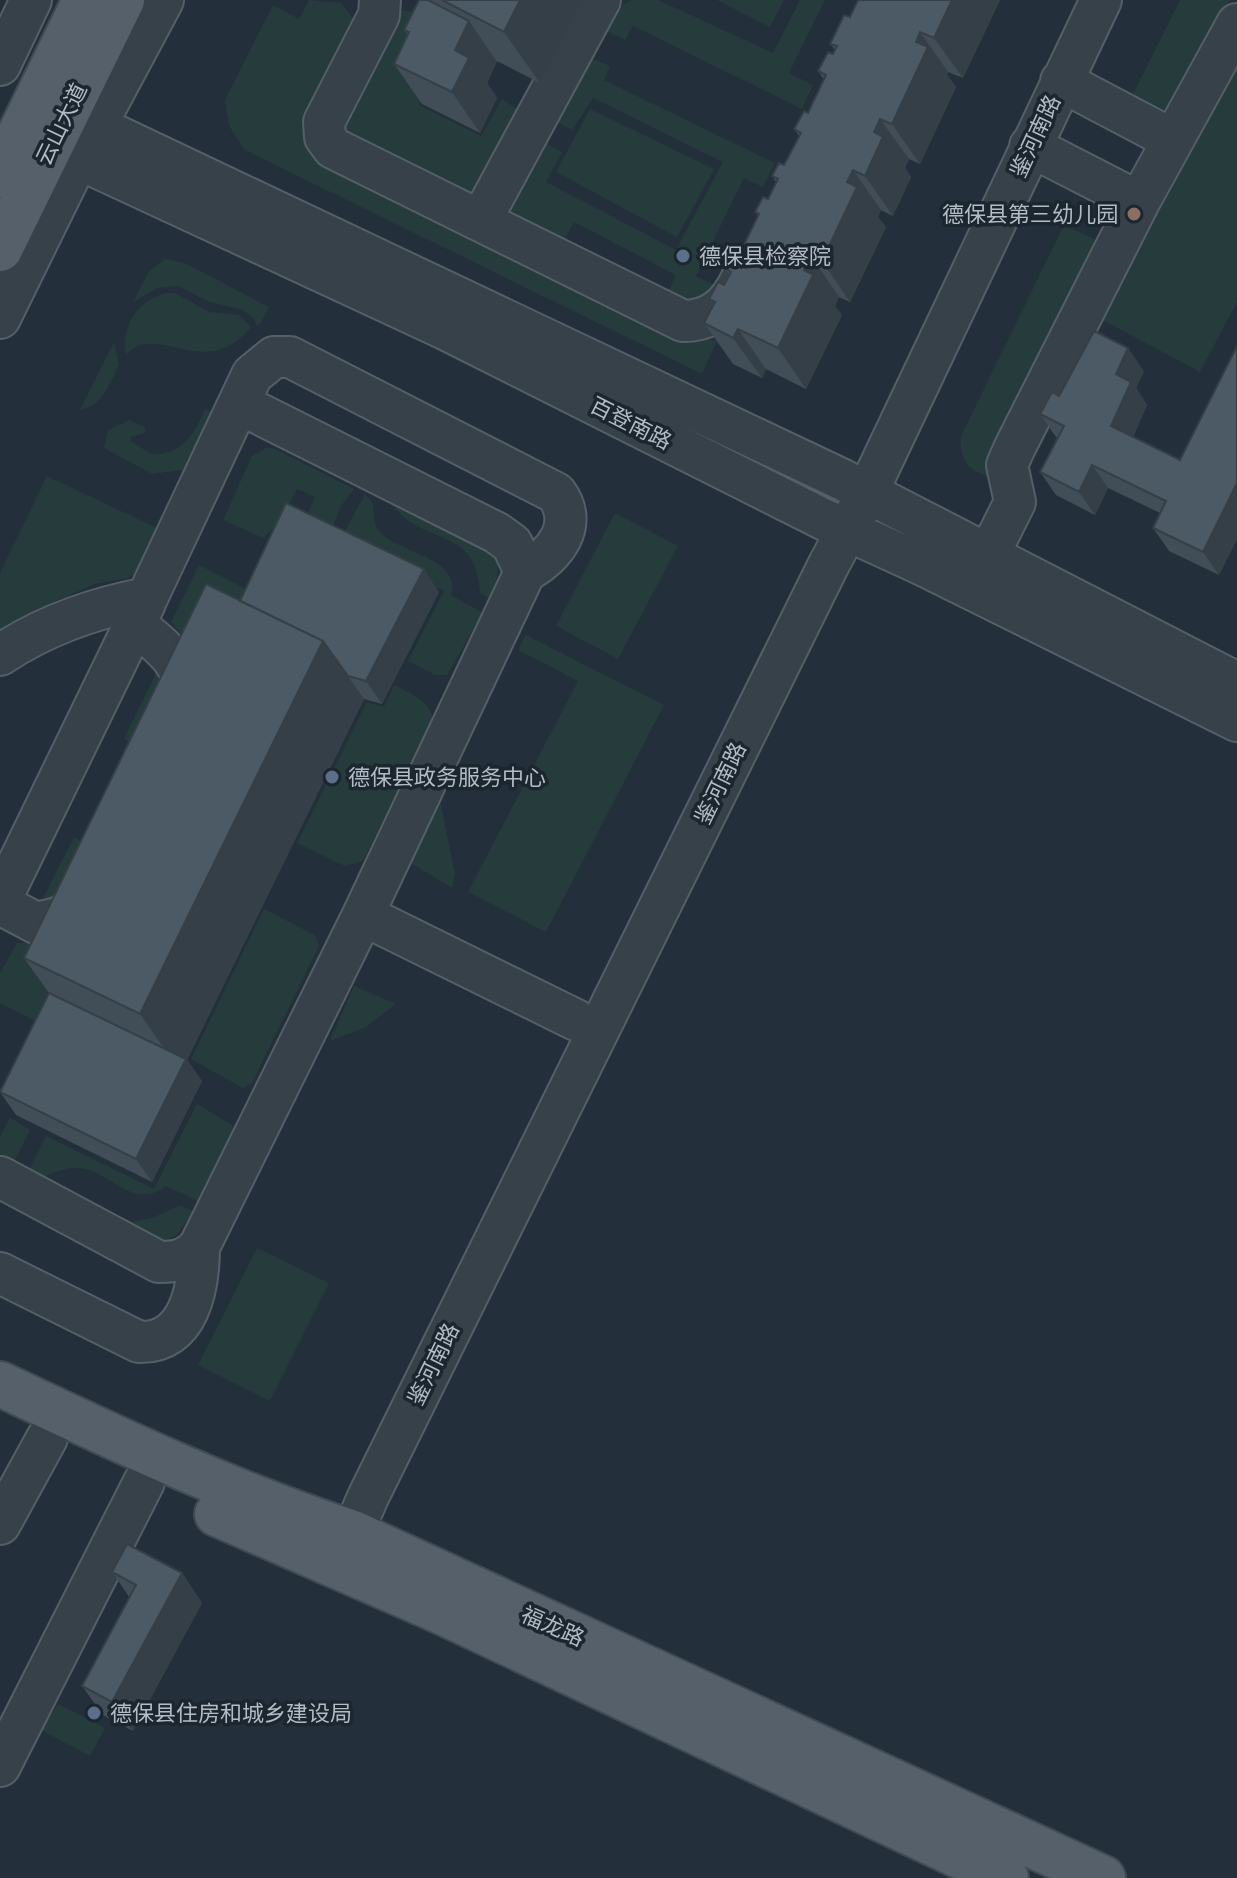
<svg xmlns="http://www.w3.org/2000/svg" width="1237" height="1878" viewBox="0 0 1237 1878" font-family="Karla,'Noto Sans SC',sans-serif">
<rect width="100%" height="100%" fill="#232f3a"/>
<!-- green -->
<path fill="#263c3c" d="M309,0L341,3L359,26L306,131L687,336L717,341L702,374L245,150L229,126L225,100L273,5L299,19Z
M632,0H658L773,53L800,0H825L789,73L813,85L802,109L633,26L625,40L602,29L614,9Z
M717,0H784L770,27Z
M1180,0H1230L1172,114L1133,94Z
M394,10L411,11L450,30L419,105L481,136L502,99L522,112L478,200L345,140L341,109Z
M1237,52V302L1200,372L1097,317Z
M589,57L610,66L604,80L775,163L763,187L744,178L696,276L714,285L700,303L664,300L676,275L574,222L561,246L505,213L537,143L547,144L562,152L546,182L676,250L723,162L593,98L572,130L559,123L556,102L567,105Z
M590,109L714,169L677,237L556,172Z
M1064,225L1103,243L991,478C967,470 960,461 961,436Z
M165,259L185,263L269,307L260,324L256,325L254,318L243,310L209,302L178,286L158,288L133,302L149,271Z
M166,293H175L209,312L239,315L251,327C205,384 157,320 126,355C121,326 137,301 166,293Z
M114,342L119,365C109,385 103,405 80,410Z
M205,409L216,414L190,469L152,474L104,448L108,430L129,420L145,427V433L131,437V442C140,444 146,454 154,454C183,455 195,432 205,409Z
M266,448H273L354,489L340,507L331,533L304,522L315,497L297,489L281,520L263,538L223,520L252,456Z
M47,476L161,530L138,572L128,578L95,584L52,603L0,636V573Z
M365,494L372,502C375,513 372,522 380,532C398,553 463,558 451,595L483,613L447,675H435L408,661L444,591L340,540Z
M394,507C416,510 483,538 494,556C502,570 495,585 489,598L480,593C477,526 424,546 394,507Z
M615,513L678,546L618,659L556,626Z
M199,565L260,596L188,641L171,622Z
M526,635L664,705L546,932L468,892L578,681L518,650Z
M158,669L168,681L158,756L124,739Z
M394,685C411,694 430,700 433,720L363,861L345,866L297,843L367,702L384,707Z
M440,800L455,874L452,888L409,862Z
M74,837L109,854L99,870L37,910Z
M264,909L315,935L319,946L252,1083L243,1088L191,1059Z
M54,941V1031L0,1003V973L17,943Z
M354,986L396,1004L366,1027L330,1041Z
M197,1104L232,1125L234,1133L198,1201L166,1186C132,1212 111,1170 78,1168C62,1167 49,1175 35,1181L26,1176L46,1136L154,1189Z
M10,1117L30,1130L11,1168L0,1163V1137Z
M69,1192L132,1222L152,1218L180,1205L193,1211L177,1235L160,1242Z
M257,1248L329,1283L270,1401L198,1365Z
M58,1704L105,1728L90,1756L41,1730Z"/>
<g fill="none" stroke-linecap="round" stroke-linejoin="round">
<defs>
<path id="minor" d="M380,0L379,15L324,122L325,137L333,148L683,321C712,321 729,305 741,280
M0,65L31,0
M1061,81L1173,140
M37,98L843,480L1237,683
M21,132L443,328L823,519L923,565L1237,721
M1030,146L1139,202
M482,218L600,0
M0,318L79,157L163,0
M240,404L497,533L512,544L525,572
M988,556L1015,502L1007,465L1014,449L1139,202L1237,24
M135,625C164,647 187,665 187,704
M0,655C45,625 94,608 147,598L252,375L274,357H290L556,493C580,525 555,555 525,572L363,915L199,1247C199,1288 189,1344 139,1342L0,1273
M0,901L145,603
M0,904L36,923L58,918L90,900
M363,915L576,1020
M0,1177L159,1262C177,1262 186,1260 199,1247
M0,1524L47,1438
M340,1562L368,1497L828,566L867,493L1101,0
M0,1766L144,1482"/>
<path id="major" d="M0,175L85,0
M0,249L122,0
M0,1384C116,1439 231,1493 353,1533L1103,1878
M217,1514L442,1612L1006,1878"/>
</defs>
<!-- minor casing -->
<use href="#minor" stroke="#555f68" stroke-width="44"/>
<!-- major casing -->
<use href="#major" stroke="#404a53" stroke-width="48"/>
<!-- minor -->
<use href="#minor" stroke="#37414a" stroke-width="40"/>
<!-- major -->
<use href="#major" stroke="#55606a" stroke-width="44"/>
</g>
<!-- wall -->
<path fill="#414d57" d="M429,0H582L540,83L497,61L487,83L497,98L480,133L422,104L394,64L408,35L404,30L430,1Z
M1000,0L963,78L948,72L947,75L956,87L920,164L909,159L905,168L911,177L893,216L881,210L878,217L886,227L850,302L839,297L835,306L842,315L806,389L766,369L762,378L733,364L704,323L714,305L709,299L724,285L729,275L725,268L740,253L758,216L755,212L768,199L776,182L772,176L784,165L799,136L794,129L808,113L824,80L818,71L833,54L835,50L830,44L850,17Z
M1237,346V539L1219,575L1169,551L1153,528L1160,513L1108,488L1095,515L1056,495L1040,472L1058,438L1056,437L1040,414L1059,396L1144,371L1136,388L1147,405L1133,437L1180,460Z
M439,592L382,704L364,699L187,1060L202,1081L152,1182L16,1115L0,1092L49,993L24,958L240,601Z
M112,1572L182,1573L202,1603L133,1731L103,1715L82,1686L130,1598Z"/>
<!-- shaded-wall -->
<path fill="#353f47" d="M520,0H582L540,83L504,32Z
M952,0H1000L963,78L934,38Z
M469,21L497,62L487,83L497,98L480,133L452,92L455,50Z
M920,32L948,72L947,75L956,87L920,164L892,124L916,42Z
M880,119L909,159L905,168L911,177L893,216L865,176L874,132Z
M853,170L881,210L878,217L886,227L850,302L822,261L847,182Z
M811,256L839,297L835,306L842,315L806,389L778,348L804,270Z
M738,329L766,369L762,378L733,338Z
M1128,348L1144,371L1136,388L1147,405L1127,449L1111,426L1116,374Z
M1092,465L1108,488L1095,515L1079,492Z
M1237,483V539L1219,575L1203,552Z
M424,569L439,592L382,704L366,681Z
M323,641L364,699L187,1060L202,1081L152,1182L136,1159L180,1071L140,1014Z
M182,1573L202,1603L133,1731L112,1702Z"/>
<!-- building -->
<path fill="#4c5a65" stroke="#353f47" stroke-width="2" d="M419,0H428L469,21L455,50L469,58L452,92L394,64L409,32L404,30Z
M442,0H520L504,32Z
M858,0H952L934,38L920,32L916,42L928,47L892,124L880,119L874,132L883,137L865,176L853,170L847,182L857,187L822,261L811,256L804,270L813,275L778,348L738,329L733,338L704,323L715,302L709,299L718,282L724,285L731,272L725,268L734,250L740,253L759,214L755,212L763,197L768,199L778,179L772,176L779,163L784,165L801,133L794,129L804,111L808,113L826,75L818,71L828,52L833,54L837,46L830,44L844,15L850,17Z
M1094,331L1128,348L1116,374L1131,382L1111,426L1180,460L1237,346V483L1203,552L1153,528L1166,501L1092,465L1079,492L1040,472L1064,426L1040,414L1052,392L1059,396Z
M286,503L424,569L366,681L348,676L323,641L240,601Z
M206,584L323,641L140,1014L24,958Z
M49,993L186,1059L136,1159L0,1092Z
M127,1544L182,1573L112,1702L82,1686L136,1585L112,1572Z"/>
<!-- markers -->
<circle fill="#8d6e63" stroke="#1c262f" stroke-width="3" cx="1134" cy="214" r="8"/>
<g fill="#5c6f8a" stroke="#1c262f" stroke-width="3">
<circle cx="683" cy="256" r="8"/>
<circle cx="332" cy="777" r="8"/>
<circle cx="94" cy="1713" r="8"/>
</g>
<g text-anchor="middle" stroke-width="7" stroke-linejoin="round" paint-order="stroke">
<!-- street labels -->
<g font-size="22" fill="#b2bcc6" stroke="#1c262f">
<text transform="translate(61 124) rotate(-64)" y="8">云山大道</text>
<text transform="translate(1035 136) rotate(-65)" y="8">鉴河南路</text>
<text transform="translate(631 423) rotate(27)" y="8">百登南路</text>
<text transform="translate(720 783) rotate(-64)" y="8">鉴河南路</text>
<text transform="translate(433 1364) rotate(-64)" y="8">鉴河南路</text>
<text transform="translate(553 1626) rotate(24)" y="8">福龙路</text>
</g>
<!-- poi labels -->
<g font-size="22" fill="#b2bcc6" stroke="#1c262f" text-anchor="start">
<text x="1118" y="222" text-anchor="end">德保县第三幼儿园</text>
<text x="699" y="264">德保县检察院</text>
<text x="348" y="785">德保县政务服务中心</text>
<text x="110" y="1721">德保县住房和城乡建设局</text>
</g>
</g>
</svg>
